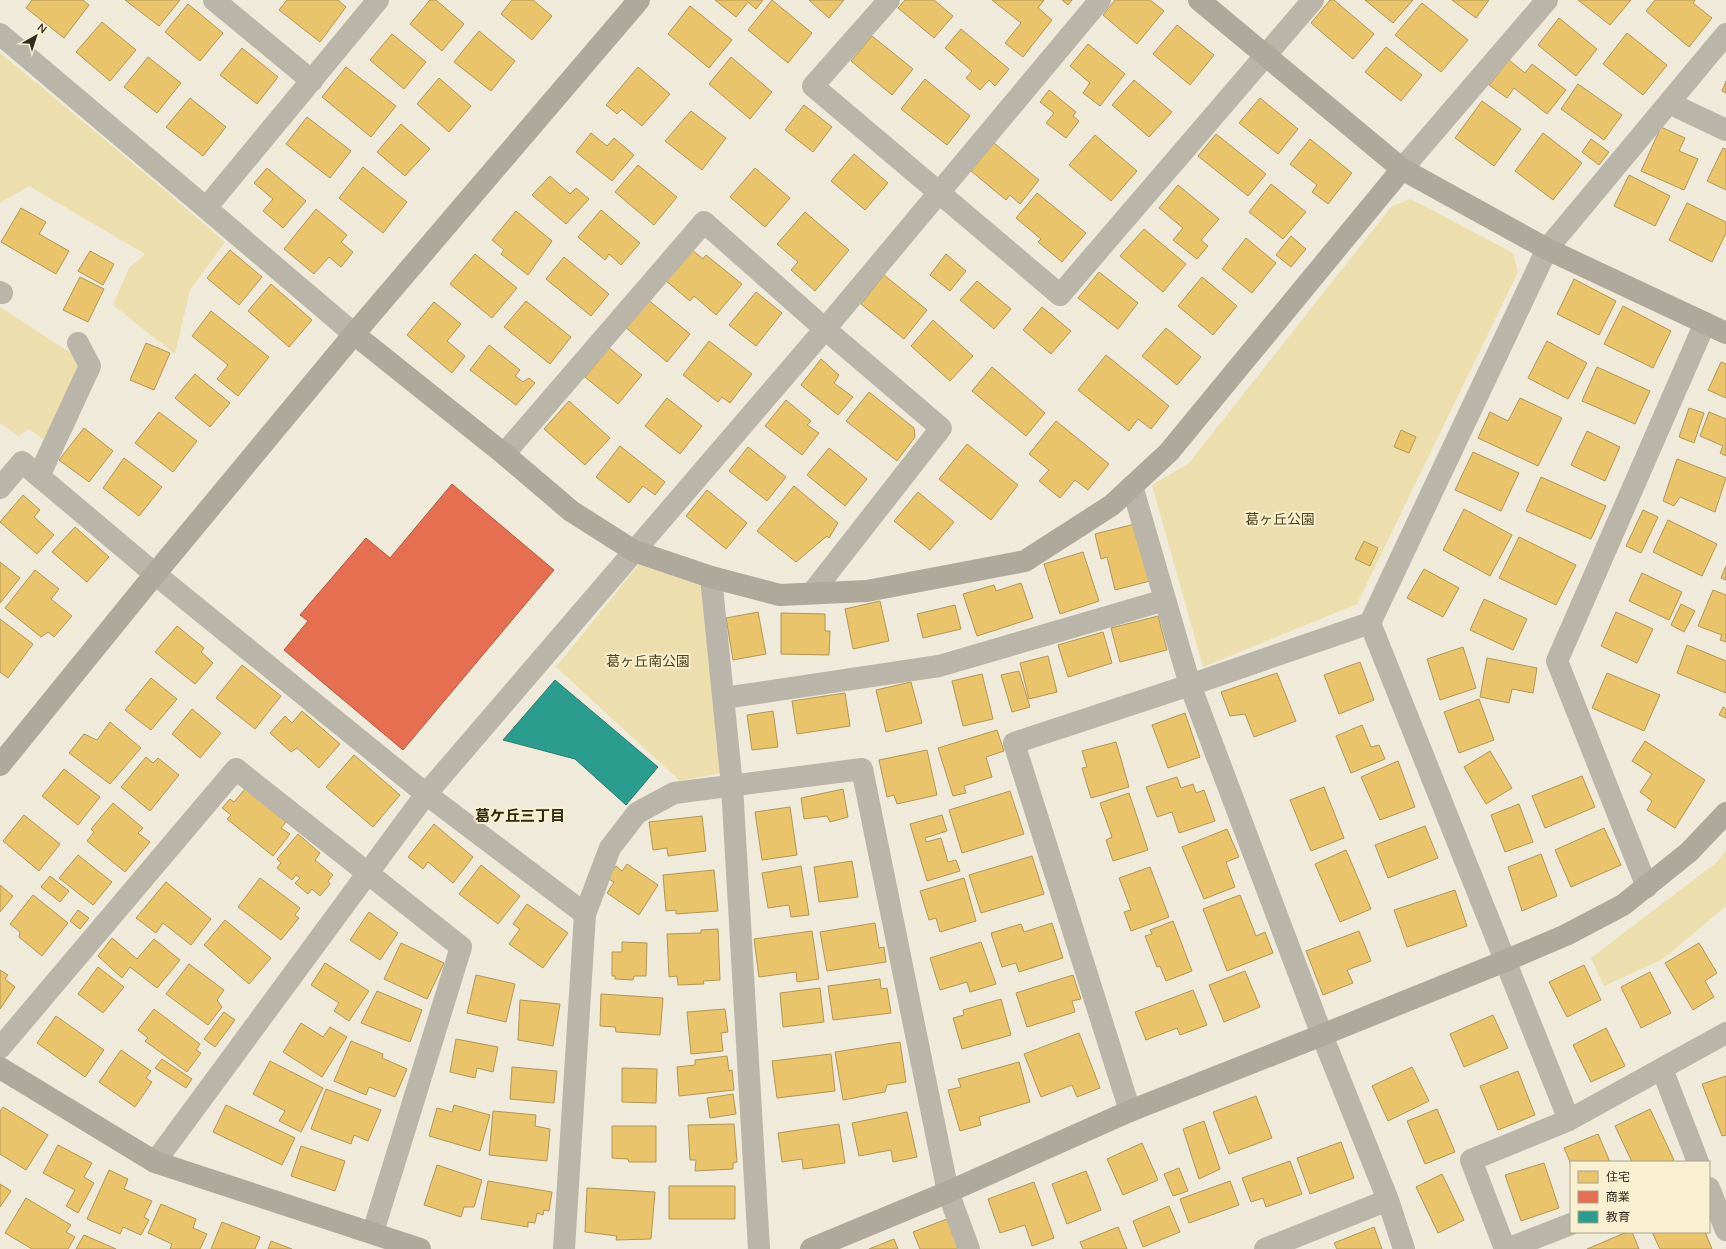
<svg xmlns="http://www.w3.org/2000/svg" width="1726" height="1249" viewBox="0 0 1726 1249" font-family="'Nunito Sans','Noto Sans JP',sans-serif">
<rect width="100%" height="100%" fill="#efead9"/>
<!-- green -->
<path fill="#eddfad" d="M0,53C76,115 151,178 225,242L190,290L175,354L113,305L129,268L145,254L29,186L0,203Z
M1411,199L1513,253L1518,272L1357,604L1203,667L1152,485L1189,463L1392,206Z
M0,307L95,369L53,446L29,429L19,436L0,423Z
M640,563L712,583L721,773L680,781L556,667Z
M1726,850V906L1663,959L1604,986L1591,958L1717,862Z"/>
<!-- homes -->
<path fill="#e9c46a" stroke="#b29654" d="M32,0H83L89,5L64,38L26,8Z
M125,0H180L159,26Z
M287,0H338L346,7L320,42L279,10Z
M430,0H436L464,24L442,51L410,24Z
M512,0H533L552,16L532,40L501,14Z
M715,0H763L756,9L748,2L736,17Z
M772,0L812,33L788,63L748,30Z
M809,0H844L829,18Z
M905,0H934L953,16L934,38L898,8Z
M992,0H1044L1038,8L1052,20L1023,57L1005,43L1021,23Z
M1062,0H1072L1068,5Z
M1115,0H1150L1164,11L1137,44L1103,15Z
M1330,0H1334L1374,34L1353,59L1311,23Z
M1365,0H1413L1393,23Z
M1452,0H1489L1476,18Z
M1578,0H1631L1610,25Z
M1655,0H1695L1693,3L1712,18L1689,47L1646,11Z
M1422,3L1468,40L1441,72L1395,35Z
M188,4L223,33L200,61L165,32Z
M690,6L732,40L709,68L668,34Z
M1559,18L1597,49L1576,76L1538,45Z
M102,22L136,50L110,81L76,52Z
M1177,25L1214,55L1190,85L1153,54Z
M961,29L1009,69L995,86L989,80L980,90L966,78L972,71L945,48Z
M479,31L515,61L491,91L454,62Z
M1627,33L1667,65L1643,95L1603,64Z
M392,34L426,62L404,89L370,60Z
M872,36L913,69L892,95L851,61Z
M1088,44L1125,74L1100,106L1083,93L1090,83L1070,66Z
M1386,47L1422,75L1401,101L1365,72Z
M242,48L278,77L257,104L220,75Z
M148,57L181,83L157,113L124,87Z
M731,57L772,92L750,119L709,84Z
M1509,60L1525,73L1532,64L1566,90L1547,114L1514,88L1507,98L1489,85Z
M346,67L396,106L371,137L322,97Z
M638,67L670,94L642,126L622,109L617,114L606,105Z
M439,78L471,106L449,132L417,104Z
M925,79L970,116L947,145L901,109Z
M1134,80L1172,112L1149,137L1112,105Z
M1726,81V93L1722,91Z
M1578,84L1622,115L1604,140L1561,109Z
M1049,90L1076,112L1073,116L1079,121L1066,138L1046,123L1054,113L1040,102Z
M190,98L226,127L203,156L166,127Z
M1260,98L1298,129L1278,154L1239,123Z
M1482,101L1521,129L1494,166L1455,138Z
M804,105L832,127L813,152L785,130Z
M691,111L726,138L702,170L665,141Z
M307,117L351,151L330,178L286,144Z
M401,124L430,149L405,176L377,152Z
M1661,127L1685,138L1679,151L1698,159L1684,190L1641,171Z
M591,133L607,146L614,138L634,155L612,181L576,152Z
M1543,133L1582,163L1553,200L1515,171Z
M1216,134L1266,174L1248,196L1198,156Z
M1095,135L1137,171L1111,201L1069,165Z
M1310,139L1352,173L1328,204L1312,192L1317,185L1290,164Z
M1591,139L1609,152L1599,165L1582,152Z
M994,143L1039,180L1020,204L1010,195L1006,200L971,171Z
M1723,148L1726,149V190L1707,181Z
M854,154L888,183L865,210L831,181Z
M638,165L677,197L654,225L615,192Z
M363,167L407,202L383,233L339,198Z
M267,168L306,201L283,228L263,211L273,199L254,183Z
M755,168L790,198L765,227L730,197Z
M1629,175L1670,196L1655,226L1614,206Z
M550,176L570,194L576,188L589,199L566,224L532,195Z
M1271,184L1306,212L1283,239L1249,212Z
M1178,185L1219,219L1201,240L1208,246L1197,259L1173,240L1183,228L1159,208Z
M1037,193L1086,233L1062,262L1038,242L1041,239L1016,218Z
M1687,203L1726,222V233L1712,262L1669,240Z
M21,208L46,222L39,234L69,251L56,274L1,242Z
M316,209L347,235L341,242L353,252L341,267L329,257L314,274L284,249Z
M601,210L640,243L621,265L609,254L605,260L578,237Z
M516,211L552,241L528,275L501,254L504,250L492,240Z
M805,212L849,250L815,291L791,270L798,262L777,244Z
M1144,229L1186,264L1163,292L1120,256Z
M1291,236L1306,249L1291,267L1276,255Z
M1246,238L1276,263L1252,293L1222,269Z
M691,249L703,259L706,255L742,284L716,315L694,296L690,301L665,280Z
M230,250L262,277L239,305L207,278Z
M90,251L114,264L103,285L78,271Z
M475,254L517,288L492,318L450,284Z
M946,254L966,271L950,291L930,275Z
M564,257L609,294L591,316L546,279Z
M1099,272L1138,303L1118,329L1078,298Z
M884,275L927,310L904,339L861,304Z
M80,277L104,289L88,322L63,310Z
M1202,277L1237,306L1213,335L1178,306Z
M1574,279L1616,301L1599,335L1557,314Z
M977,281L1011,309L994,329L960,300Z
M271,284L312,320L289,347L248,311Z
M756,292L782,313L756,346L729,325Z
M647,299L690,334L667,362L625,327Z
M526,301L571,337L550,364L504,327Z
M434,302L461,324L447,341L465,356L452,373L407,335Z
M1623,306L1671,331L1653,368L1604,344Z
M1042,307L1071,331L1051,354L1023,330Z
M211,311L269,357L238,396L217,379L228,365L192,336Z
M933,320L973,356L950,381L911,346Z
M1166,328L1201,357L1177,385L1142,356Z
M709,341L752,374L730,403L722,397L718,402L683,375Z
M1547,341L1587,363L1568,399L1528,378Z
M146,343L170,353L154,390L130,380Z
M489,345L520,370L515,376L523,382L529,378L535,383L516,405L470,370Z
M609,348L642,375L618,404L585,377Z
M1106,355L1169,406L1151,429L1138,419L1129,431L1078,390Z
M821,359L839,375L834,383L853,397L838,415L801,385Z
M1721,362L1726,364V398L1708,390Z
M992,367L1045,413L1026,436L972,391Z
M1597,367L1650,391L1635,424L1582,401Z
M195,374L230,403L210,427L175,398Z
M869,392L914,428L915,437L897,461L846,421Z
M667,398L702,426L680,454L645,426Z
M1520,398L1562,418L1538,466L1478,438L1490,412L1508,421Z
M786,400L811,421L807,425L819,433L802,455L765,426Z
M569,401L610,438L585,465L544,429Z
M1689,408L1704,413L1694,443L1679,437Z
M159,412L197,441L173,472L135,443Z
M1709,412L1726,419V456L1720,453L1723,446L1700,436Z
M1056,421L1109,464L1088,490L1075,480L1060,498L1039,481L1049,470L1029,454Z
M84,428L113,451L89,482L59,460Z
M1401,430L1416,437L1409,453L1394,447Z
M1587,431L1620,447L1605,481L1571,465Z
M967,444L1018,485L991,520L939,479Z
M620,446L665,482L655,495L643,486L629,503L596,477Z
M748,447L786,477L767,501L729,471Z
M829,448L867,479L845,506L807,475Z
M1473,452L1519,473L1501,511L1455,490Z
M124,458L162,487L139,516L103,488Z
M1677,459L1726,478L1715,512L1680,497L1674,506L1663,501Z
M1541,477L1606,506L1591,539L1526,511Z
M794,486L838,523L829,538L827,536L796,562L757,531Z
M707,490L747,523L726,549L686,516Z
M918,492L954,522L930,550L894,521Z
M23,495L40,510L34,517L54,535L37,554L0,522Z
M1464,509L1512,535L1490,576L1443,550Z
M1643,510L1658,517L1641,553L1626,546Z
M1668,520L1717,544L1702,576L1653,552Z
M1139,523L1154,580L1115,590L1107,557L1101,559L1095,534Z
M75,527L109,557L87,582L52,552Z
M1519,537L1576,565L1556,605L1499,578Z
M1364,541L1378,548L1370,566L1355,559Z
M1083,552L1099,601L1060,614L1044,564Z
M0,562L20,578L0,603Z
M1726,566V580L1721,578Z
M1424,569L1459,588L1443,617L1407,598Z
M35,570L59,589L51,599L72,616L54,637L48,632L41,637L5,608Z
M1642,573L1682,592L1669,620L1629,601Z
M1021,583L1033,618L977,636L963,594L994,585L996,591Z
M1713,590L1726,595V642L1720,640L1722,635L1698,626Z
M1484,599L1527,619L1513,650L1470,630Z
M880,601L889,641L853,649L845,609Z
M1681,604L1695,611L1684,632L1671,625Z
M955,605L961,629L923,638L917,614Z
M758,612L766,654L733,660L726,618Z
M1616,612L1653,629L1637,663L1601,646Z
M781,613L825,614V631H830L829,655L781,654Z
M1158,616L1167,650L1120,662L1111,628Z
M0,619L33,644L8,678L0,672Z
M177,626L204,648L201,652L213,663L195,684L155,652Z
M1103,632L1112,663L1068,677L1058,645Z
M1687,645L1726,661V693L1677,673Z
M1463,647L1476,688L1440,700L1427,659Z
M1048,656L1057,692L1029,699L1020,663Z
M1487,658L1537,668L1533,693L1512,689L1509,703L1480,697Z
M1360,662L1374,700L1339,714L1324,675Z
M242,665L281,696L255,729L216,698Z
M1019,671L1030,707L1012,712L1001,675Z
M1277,673L1296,721L1254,737L1245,714L1230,716L1221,692Z
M1607,673L1660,695L1644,731L1592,708Z
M982,674L993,719L963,726L952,681Z
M151,678L177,699L151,730L125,710Z
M911,682L922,723L886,732L876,690Z
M845,693L850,726L797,734L792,701Z
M1479,699L1494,740L1459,753L1444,712Z
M1723,707L1726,709V718L1719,715Z
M192,709L221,733L200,758L172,734Z
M302,711L340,744L319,768L297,748L291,752L270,733L285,716L292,723Z
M773,711L778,747L752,750L747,715Z
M1185,713L1200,757L1168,768L1152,725Z
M110,722L141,748L110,784L69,753L84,734L97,740Z
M1362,725L1371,747L1379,745L1385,759L1351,773L1336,736Z
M997,730L1004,751L986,757L992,777L964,786L966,793L953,796L938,748Z
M1645,741L1705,780L1675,828L1647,810L1652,801L1640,792L1652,774L1632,761Z
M1116,742L1129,787L1091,798L1082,768L1087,767L1082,751Z
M927,750L937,795L897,804L894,795L887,797L879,760Z
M1490,751L1512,788L1486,804L1464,767Z
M354,755L400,795L373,827L326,787Z
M146,757L153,763L158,758L179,775L150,811L121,787Z
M1398,761L1415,807L1380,820L1361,777Z
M64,769L100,797L78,825L42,796Z
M1582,776L1595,807L1545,828L1532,796Z
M1177,777L1181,788L1193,784L1196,793L1204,790L1215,821L1179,833L1172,812L1157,817L1146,787Z
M1324,787L1344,838L1311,851L1290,800Z
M245,789L286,822L281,828L290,834L273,856L227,819L231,815L222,808L230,799L234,802Z
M843,789L848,817L830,822L827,816L804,819L801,798Z
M1010,791L1024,834L962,853L949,810Z
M1129,793L1148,850L1113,861L1106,840L1112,837L1100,803Z
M113,803L143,828L138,833L150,842L125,872L87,841L94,832L91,829Z
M1519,804L1533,842L1505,852L1491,815Z
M790,807L797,855L762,860L755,812Z
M24,815L60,844L39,871L3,841Z
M942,815L947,831L925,838L926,842L941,838L948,862L956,860L960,871L927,881L910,824Z
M702,816L706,851L668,856L667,848L653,850L649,822Z
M434,824L473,857L453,883L428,862L423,869L408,857Z
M1425,826L1438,858L1388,878L1375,845Z
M1604,828L1621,865L1571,887L1555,850Z
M1227,829L1239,857L1226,862L1235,887L1204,899L1182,847Z
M298,834L320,853L315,860L333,875L328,881L330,884L320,896L312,889L308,894L295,883L300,878L296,875L292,880L277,868L281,863L277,859Z
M1346,850L1371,909L1340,922L1315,864Z
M1541,854L1557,896L1522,911L1508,867Z
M78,855L112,882L93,905L59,878Z
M1032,856L1044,894L981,913L969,875Z
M852,861L858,897L819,902L814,867Z
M627,864L658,885L639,915L607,893L614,882L607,878L616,866L622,871Z
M481,865L520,896L498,924L459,894Z
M801,866L809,915L791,917L789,905L768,908L762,873Z
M1150,867L1169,917L1131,931L1124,912L1131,910L1119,878Z
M714,870L718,911L676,914V910L666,911L663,875Z
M50,876L69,891L60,902L41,887Z
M260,878L300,908L295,915L299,918L281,940L238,907Z
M964,878L976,921L940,932L936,918L929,920L920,891Z
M166,882L211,919L191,945L163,923L156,933L136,918Z
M0,885L13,896L0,912Z
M1455,890L1467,926L1407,947L1394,910Z
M33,895L68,923L42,956L19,937L20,932L10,924Z
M1240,895L1256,936L1265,932L1273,953L1227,971L1203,909Z
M527,904L568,933L543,968L509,944L520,929L513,924Z
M78,910L89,918L80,929L70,921Z
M369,912L398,933L380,960L350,940Z
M225,920L271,958L249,984L204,945Z
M1173,921L1192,971L1166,981L1160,966L1157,967L1145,936L1152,934L1150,930Z
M875,923L879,948L884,947L886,962L827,971L820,932Z
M1052,923L1063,958L1019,972L1016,963L1002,967L991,933L1021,924L1024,932Z
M718,929L720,980L703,981L704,984L678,985L677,976L669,977L667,934L701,933V930Z
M812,931L819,979L797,982L796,972L759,977L754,939Z
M1359,931L1371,961L1347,970L1353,983L1323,995L1306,951Z
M112,938L137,959L154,939L180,960L157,988L130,967L122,978L98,956Z
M622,942L647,943L646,976H634L633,980L615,979V976H612V952H622Z
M981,942L996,984L970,992L967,982L940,990L930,958Z
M401,943L444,963L427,999L384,979Z
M1699,943L1717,973L1705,981L1714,997L1693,1010L1665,963Z
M325,963L369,991L349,1021L334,1011L339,1003L311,985Z
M189,964L224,990L217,1000L222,1007L208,1025L166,994Z
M1584,965L1601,1000L1567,1017L1549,982Z
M98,967L124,987L103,1013L78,994Z
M0,970L8,975L5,979L15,987L0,1009Z
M1245,971L1260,1007L1224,1022L1209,985Z
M1650,972L1671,1013L1641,1028L1621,987Z
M476,975L515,984L506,1022L467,1013Z
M1073,975L1081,999L1072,1001L1075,1012L1027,1027L1016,993Z
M880,979L881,989L887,988L891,1013L833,1020L828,986Z
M820,988L824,1022L783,1027L780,993Z
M1193,990L1207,1025L1180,1035L1177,1028L1146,1040L1135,1012Z
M377,991L422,1010L410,1042L361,1023Z
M601,994L663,998L660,1035L616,1032L615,1027L600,1026Z
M1001,999L1011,1035L962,1049L953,1018L964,1015L963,1010Z
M520,1000L560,1004L553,1046L518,1040Z
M154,1009L200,1044L196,1050L201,1053L187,1072L145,1041L148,1038L138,1030Z
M725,1009L728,1032L721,1033L723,1051L691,1054L687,1012Z
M224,1012L235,1020L215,1047L204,1039Z
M1493,1015L1508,1048L1464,1067L1450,1034Z
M56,1016L104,1050L85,1077L37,1043Z
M301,1023L323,1037L330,1027L347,1037L322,1077L283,1052Z
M1606,1028L1625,1066L1591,1082L1573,1045Z
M1079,1033L1100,1088L1077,1097L1072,1085L1041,1097L1024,1054Z
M456,1039L498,1047L493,1072L477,1068L475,1078L450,1072Z
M351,1041L383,1054L382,1058L407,1069L395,1097L369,1087L366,1095L334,1081Z
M900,1042L906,1082L887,1085L885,1092L843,1100L835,1052Z
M121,1050L151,1071L146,1078L152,1082L135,1107L99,1082Z
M831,1054L835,1091L777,1098L772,1061Z
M727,1056L729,1071L732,1070L734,1090L679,1096L677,1067L695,1065V1060Z
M162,1059L192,1079L186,1088L155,1068Z
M270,1061L323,1088L301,1132L279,1121L285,1111L253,1094Z
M1019,1062L1030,1102L979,1117L981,1125L960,1131L948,1090L961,1087L958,1079Z
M512,1067L557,1071L554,1103L510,1099Z
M1412,1067L1429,1101L1388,1121L1372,1086Z
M622,1068L657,1069L656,1103L622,1102Z
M1518,1071L1535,1115L1498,1130L1480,1086Z
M1726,1076V1135L1722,1136L1702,1084Z
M326,1089L381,1110L368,1141L354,1135L351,1144L311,1129Z
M733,1094L736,1114L710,1118L707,1098Z
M1256,1096L1272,1138L1229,1154L1213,1112Z
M226,1105L295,1138L282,1165L213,1132Z
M454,1105L490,1115L480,1151L429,1136L437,1108L452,1112Z
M3,1107L48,1135L26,1170L0,1154V1111Z
M1437,1109L1455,1152L1425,1164L1407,1121Z
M1650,1109L1674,1160L1670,1162H1632L1615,1126Z
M493,1111L536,1115L535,1126L550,1129L547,1161L489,1155Z
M907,1112L917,1157L893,1162L891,1150L859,1156L852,1123Z
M1204,1121L1220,1169L1199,1179L1183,1129Z
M734,1124L737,1162L733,1163V1169L695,1171L696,1160H690L688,1125Z
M839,1124L845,1163L803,1169L802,1159L782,1162L778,1133Z
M612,1126H656V1162H629L628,1159L612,1158Z
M1598,1134L1610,1162H1571V1164L1564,1148Z
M1341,1142L1354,1178L1310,1194L1297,1158Z
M1142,1143L1158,1180L1123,1195L1107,1159Z
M58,1145L92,1163L84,1177L94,1183L78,1213L66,1206L75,1190L43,1173Z
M301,1146L345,1161L335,1191L291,1176Z
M1290,1161L1302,1194L1266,1207L1263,1198L1251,1202L1242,1178Z
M1544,1163L1559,1208L1521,1221L1505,1175Z
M437,1165L482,1180L474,1207H464L461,1217L424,1205Z
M1179,1168L1188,1191L1173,1196L1164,1174Z
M109,1170L128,1179L124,1189L152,1201L144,1217L149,1220L141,1235L123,1227L120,1234L87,1219Z
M1086,1171L1101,1210L1067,1224L1052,1184Z
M1442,1174L1464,1220L1438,1233L1416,1187Z
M488,1181L552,1192L549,1211L544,1210L543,1215L537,1213L535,1223L528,1222V1227L481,1219Z
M1230,1181L1239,1205L1189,1223L1180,1199Z
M1034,1182L1054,1238L1032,1246L1025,1225L1000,1233L988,1199Z
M0,1184L11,1191L0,1207Z
M669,1186H735V1219H669Z
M587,1188L655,1192L651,1239L616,1240L617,1236L585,1232Z
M26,1198L71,1225L66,1232L75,1237L68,1249H32L5,1233Z
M161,1204L196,1219L193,1228L207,1234L200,1249H170L172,1244L148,1233Z
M1169,1206L1180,1232L1143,1247L1133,1221Z
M952,1217L964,1249H920L913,1232Z
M222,1222L260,1237L255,1249H211Z
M1118,1227L1127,1249H1083L1080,1242Z
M1374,1227L1382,1249H1337L1334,1243Z
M1627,1232H1632L1639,1249H1587Z
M1652,1232H1705L1712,1249H1660Z
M84,1235L116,1249H76Z
M894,1239L898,1249H869Z
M271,1241L292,1249H268Z"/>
<!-- shops -->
<path fill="#e76f51" stroke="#b05b42" d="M452,484L554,570L403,750L284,650L308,621L300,615L366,538L390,558Z"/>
<!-- schools -->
<path fill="#2a9d8f" stroke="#2c7b6e" d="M555,680L658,767L626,805L575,759L503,740Z"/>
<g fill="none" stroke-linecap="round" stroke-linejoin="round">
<!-- street -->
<path stroke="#b9b5a8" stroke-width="22" d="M214,0L312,81
M889,0L813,86L1060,295L1313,0
M0,34L206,208
M1669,103L1726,130
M1402,169L1547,0
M0,292L2,293
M354,334L206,208L378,0
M504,454L704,222L825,329L941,428L812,593
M39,476L90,366L78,343
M1132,486L1190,685L1322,1035L1388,1200L1404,1249
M0,488L22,462L155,574L426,794L585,914
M711,577L732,786L759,1249
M1370,623L1569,1120
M724,698L939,666L1165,600
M1647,887L1557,661L1705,323
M0,1048L236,769L461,947L373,1232
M1662,1069L1698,1162
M1130,1111L1014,743L1190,685L1370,623L1547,249L1726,34
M155,1162L426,794L825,329L1100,0
M1709,1188L1726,1230
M564,1249L585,914L610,848L637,813L674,793L862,769L948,1192L969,1249
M1265,1249L1388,1200
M1505,1249L1471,1160L1569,1120L1726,1033
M1507,1249L1571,1224"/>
<!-- secondary -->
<path stroke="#aea99a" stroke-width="22" d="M1199,0L1402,169L1547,249L1726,333
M354,334L504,454L571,511L634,551L711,577L780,595L867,591L1025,561L1112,505L1169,452L1402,169
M0,765L155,574L354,334L639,0
M0,1068L155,1162L420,1249
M811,1249L948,1192L1130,1111L1322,1035L1505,961L1566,935L1623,905L1689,852L1726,813"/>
</g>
<g text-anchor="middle" stroke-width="4" stroke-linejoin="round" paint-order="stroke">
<!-- park labels -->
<g font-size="14" fill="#4c421c" stroke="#f8f0d0">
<text x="1280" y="524">葛ヶ丘公園</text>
<text x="648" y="666">葛ヶ丘南公園</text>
</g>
<!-- neighbourhood labels -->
<g font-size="15" font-weight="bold" fill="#31290f" stroke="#f8f0d0">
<text x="520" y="821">葛ケ丘三丁目</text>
</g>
</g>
<!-- legend -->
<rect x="1570" y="1161" width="140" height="72" fill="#f8f0d0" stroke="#a8a28a"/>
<rect x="1578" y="1171" width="20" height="12" fill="#e9c46a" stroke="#a8a28a"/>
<text x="1606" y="1181" font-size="12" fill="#302c20">住宅</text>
<rect x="1578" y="1191" width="20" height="12" fill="#e76f51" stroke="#a8a28a"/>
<text x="1606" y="1201" font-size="12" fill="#302c20">商業</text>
<rect x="1578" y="1211" width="20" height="12" fill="#2a9d8f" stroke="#a8a28a"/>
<text x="1606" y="1221" font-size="12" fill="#302c20">教育</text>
<!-- north arrow -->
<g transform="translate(36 36) rotate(39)" stroke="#f8f0d0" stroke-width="3" paint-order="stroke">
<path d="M0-3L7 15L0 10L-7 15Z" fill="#302c20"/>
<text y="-6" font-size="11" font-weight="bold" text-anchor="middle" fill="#302c20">N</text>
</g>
</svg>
